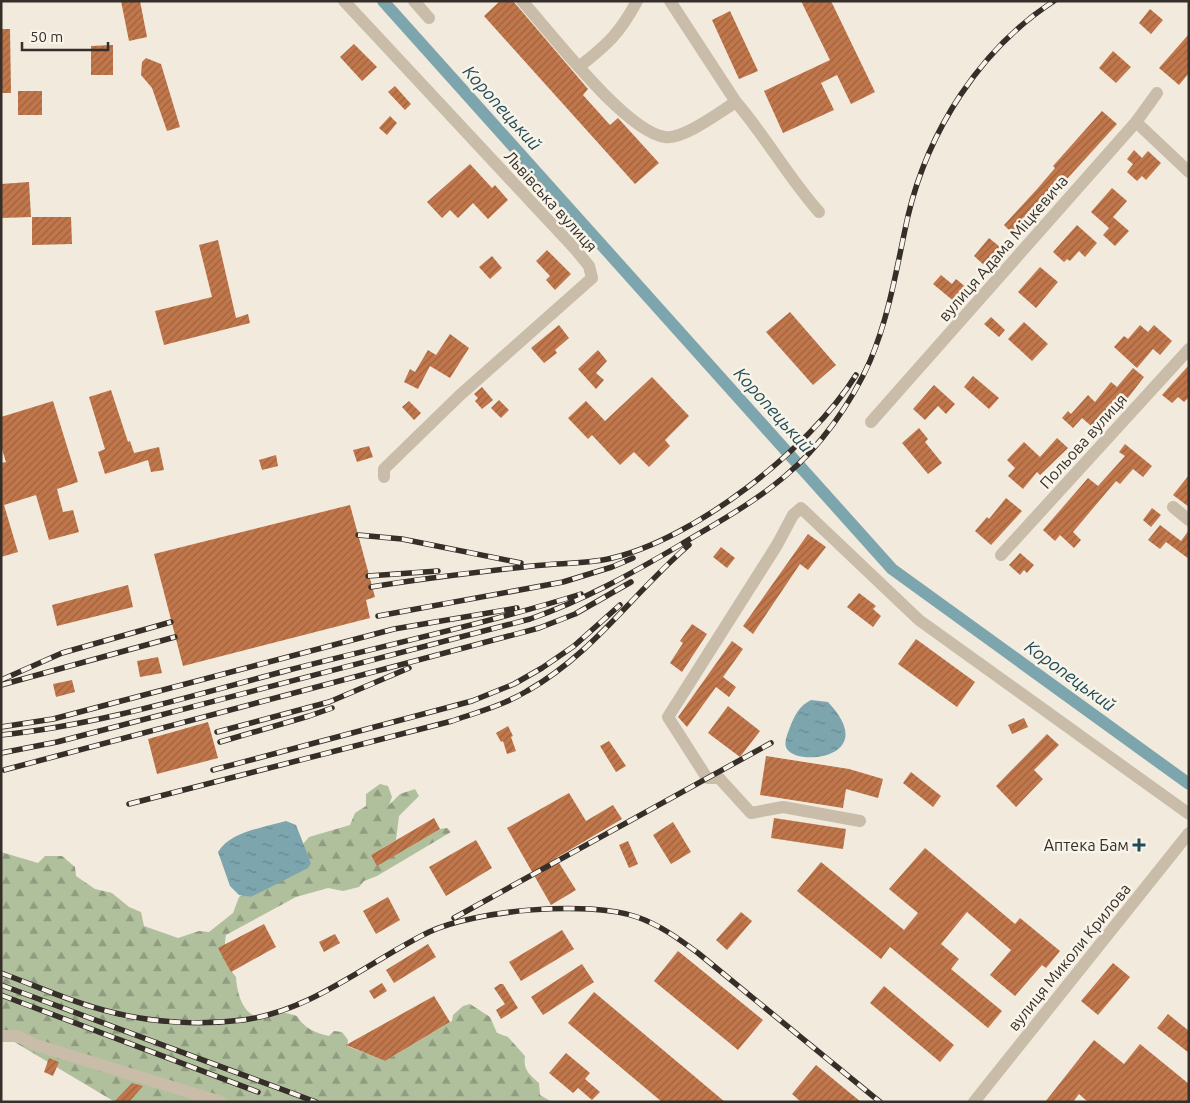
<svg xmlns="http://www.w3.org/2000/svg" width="1190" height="1103" viewBox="0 0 1190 1103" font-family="Ubuntu,sans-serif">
<defs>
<pattern id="forest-firs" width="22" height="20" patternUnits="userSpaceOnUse" patternTransform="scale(1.25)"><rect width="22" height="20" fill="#b0c09d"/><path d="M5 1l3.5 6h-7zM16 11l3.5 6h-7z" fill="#909c80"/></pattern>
<pattern id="water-ripples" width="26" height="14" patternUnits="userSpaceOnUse" patternTransform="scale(1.25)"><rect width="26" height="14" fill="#7da5ad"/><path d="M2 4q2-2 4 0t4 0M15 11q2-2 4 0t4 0" fill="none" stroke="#67878d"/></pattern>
<pattern id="building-hatch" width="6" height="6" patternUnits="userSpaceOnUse" patternTransform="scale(1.25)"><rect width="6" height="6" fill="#c1774b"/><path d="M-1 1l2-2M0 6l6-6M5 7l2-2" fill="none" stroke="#9e623e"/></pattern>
</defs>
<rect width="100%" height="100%" fill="#f1eadd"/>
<!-- forest -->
<path fill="url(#forest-firs)" d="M380,784L388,786L392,797L389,805L400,794L415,789L419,796L399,816L396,840L371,855L377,865L440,829L447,828L451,832L377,876L364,881L359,887L343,891L328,888L296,897L226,935C223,949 226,966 236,977C237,992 242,1016 262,1018C268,1018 275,1014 281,1013C286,1012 292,1015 297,1016C304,1028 315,1033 329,1036L334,1031L342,1032L348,1040L347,1046L385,1061L452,1021L453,1015L463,1006L470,1004L490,1017L497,1033L508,1037L525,1056C523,1070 529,1074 539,1083L540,1095L552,1102H115L1,1034V852L38,863L45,856H62L75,867L76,876L95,889L112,893L129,907L141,912L144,926L178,938L199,931L209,932L233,913L239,897L243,895L251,897L311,863L303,844L309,837L350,825L355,813L366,806V794Z"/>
<!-- water -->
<path fill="url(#water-ripples)" d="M811,700L828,702C881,758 798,767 787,749C783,743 788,733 790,727C795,715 799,706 811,700Z
M286,821L296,825L311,863L308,868L251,897L239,895L230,886L218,852C231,831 263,828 286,821Z"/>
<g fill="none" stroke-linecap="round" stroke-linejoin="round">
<!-- canal -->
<path stroke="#7da5ad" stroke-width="12" d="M383,1L892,569L1189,784"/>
</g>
<!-- building -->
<path fill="url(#building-hatch)" d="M121,1H140L147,37L129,41Z
M500,1H513L588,89L583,95L610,125L618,118L659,163L635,184L484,16Z
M801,1H831L875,92L851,104L837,75L821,83L834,110L783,133L764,91L830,60Z
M1150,9L1163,20L1151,34L1139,23Z
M730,11L758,71L739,79L712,20Z
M1,29H10L11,93H1Z
M1189,34V73L1179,85L1159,68Z
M354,44L377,67L362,81L340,57Z
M113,45V75H91V46Z
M1113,51L1131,67L1116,83L1099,68Z
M146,58L161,64L180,127L167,131L152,88L141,75L142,62Z
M395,86L411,104L405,110L388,92Z
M18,91H42V115H18Z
M1102,111L1117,124L1015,236L1004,225L1038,188L1055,168L1053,166Z
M390,116L397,123L387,135L379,128Z
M1134,150L1142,158L1148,151L1161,163L1146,180L1142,176L1137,181L1127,172L1133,164L1127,159Z
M470,164L492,188L495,185L508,200L488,219L473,203L458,218L450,210L442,218L427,202Z
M29,182L31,217L1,218V184Z
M1112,188L1127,201L1113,217L1129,231L1115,246L1103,235L1109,228L1091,212Z
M32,217H71L72,244L32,245Z
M1077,225L1097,243L1085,257L1079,251L1070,261L1067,259L1064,262L1053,252Z
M989,238L1000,247L997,250L1001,253L990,266L987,263L984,265L974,256Z
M218,240L236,318L248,314L250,323L164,345L155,311L212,297L199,245Z
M547,250L571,274L555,290L546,280L550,276L536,261Z
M492,256L502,268L490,279L479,267Z
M1040,267L1058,282L1036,308L1018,292Z
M941,275L952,284L956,279L968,289L956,303L933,284Z
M790,312L836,365L813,385L766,332Z
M991,317L1005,330L999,337L984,324Z
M1024,322L1048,344L1032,361L1008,339Z
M559,325L569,338L555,350L557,353L544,363L531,348Z
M1140,325L1148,332L1154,325L1172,341L1160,355L1153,349L1137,368L1114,347L1124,336L1128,339Z
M450,334L469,348L450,378L430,366L418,389L404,382L410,369L415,372L428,350L436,355Z
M598,350L607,361L596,373L604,380L596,389L578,369Z
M1189,365V397L1184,402L1178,397L1172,403L1162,395Z
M1133,368L1144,377L1117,412L1115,410L1097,431L1082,418L1073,428L1062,418L1068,411L1071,414L1088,395L1095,402L1111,382L1117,387Z
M973,376L999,398L989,409L964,387Z
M652,377L689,416L665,440L670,446L649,467L634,452L620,465L592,435L588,439L568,418L586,401L605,421Z
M934,385L955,404L946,414L938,406L925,420L913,409Z
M482,387L493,400L482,409L475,401L478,398L474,394Z
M111,390L128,442L130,441L134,453L159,447L164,470L151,472L148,460L105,474L98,452L105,449L89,397Z
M499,400L509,410L501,418L491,408Z
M53,401L78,482L57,489L63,512L73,510L79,532L49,540L36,495L4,505L18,552L1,557V463L6,462L1,446V417Z
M409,401L421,413L414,420L402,407Z
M919,428L928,439L925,442L942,463L928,474L902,443Z
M1057,438L1068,448L1040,475L1037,472L1023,489L1008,476L1015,468L1007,460L1024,442L1040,457Z
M1125,444L1152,466L1143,477L1133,469L1120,484L1116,481L1073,532L1081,540L1074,548L1060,535L1055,541L1043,530L1088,478L1098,486L1125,456L1119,452Z
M369,446L373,457L357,462L353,450Z
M276,455L278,466L262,470L259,460Z
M1189,475V507L1173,495Z
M1006,498L1022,511L991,545L975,531L987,517L989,519Z
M350,505L375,597L366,600L370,618L183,666L154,554Z
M1152,508L1161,515L1151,527L1143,520Z
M1160,525L1181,541L1189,530V559L1166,542L1160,549L1148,540Z
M808,534L826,547L808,570L800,564L753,634L743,626Z
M721,547L735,558L727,568L713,557Z
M1020,553L1034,565L1027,573L1024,570L1020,575L1009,565Z
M128,585L133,607L57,626L52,605Z
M859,593L876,606L873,609L881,616L873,627L847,607Z
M692,624L707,634L682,672L670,663L683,643L680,641Z
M916,639L975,682L957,707L898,664Z
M732,641L743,649L723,677L736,687L729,697L716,687L687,727L678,717Z
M158,657L162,673L140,677L137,661Z
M72,680L75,692L56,697L53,684Z
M728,706L760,731L740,757L708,733Z
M1024,718L1028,727L1012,734L1008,725Z
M208,722L218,758L157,774L148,739Z
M508,726L513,736L511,737L516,751L507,754L503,741L501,742L496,733Z
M1047,734L1059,745L1034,770L1043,779L1016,807L996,786Z
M609,741L626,766L616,772L600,746Z
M766,756L849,769L883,779L878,798L846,789L843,808L760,795Z
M911,772L941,796L933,807L903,783Z
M569,793L586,821L613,805L622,819L556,858L576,890L551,905L507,828Z
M434,818L440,829L377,866L371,855Z
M774,818L846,829L843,849L771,838Z
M673,822L691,852L671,864L653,835Z
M476,840L492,868L446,896L429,867Z
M628,841L638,864L629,868L619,845Z
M925,848L1015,924L1020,918L1060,951L1046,968L1042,965L1015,996L990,975L1011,950L967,912L941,944L959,959L951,969L1002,1011L988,1028L890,947L881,959L797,891L821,862L904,930L918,913L889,889Z
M388,897L400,920L376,934L363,911Z
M741,912L752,921L727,950L716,940Z
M264,924L276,947L231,972L218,948Z
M562,930L574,949L521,981L509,962Z
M335,934L340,943L324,952L319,942Z
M428,944L436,957L394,983L386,970Z
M678,951L763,1020L738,1050L654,981Z
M1113,963L1130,977L1098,1015L1081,1001Z
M582,964L594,982L543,1015L531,997Z
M382,983L387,991L374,999L369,991Z
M500,984H503L518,1008L501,1019L496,1010L505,1004L494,988Z
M884,986L954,1045L940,1062L870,1003Z
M594,992L725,1102H662L568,1023Z
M434,996L450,1022L385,1061L346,1045Z
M1168,1014L1189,1031V1053L1157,1028Z
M1094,1040L1124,1064L1140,1044L1189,1084V1102H1088L1079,1094L1073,1102H1045Z
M566,1053L590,1073L585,1079L600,1092L592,1100L578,1088L573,1093L549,1073Z
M49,1058L59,1062L53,1076L44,1072Z
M816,1065L861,1102H801L792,1094Z
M132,1083L143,1086L129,1102H114Z"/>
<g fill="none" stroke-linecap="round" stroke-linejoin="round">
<!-- minor -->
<path stroke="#c9bca9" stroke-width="12" d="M344,1L576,250L589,266L592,278L459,396L384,469V477
M414,1L429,18
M522,1C551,33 625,131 665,137C683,140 721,111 736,102L670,1
M580,66C608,44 620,33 637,1
M736,102C766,137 788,177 819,212
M1136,122L1189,172
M871,422L1136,122L1157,93
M1173,507L1189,520
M1001,555L1189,349
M860,821L783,807L751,813L719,778H707L668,717L777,545L793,515L801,508L919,620L1189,814
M1,1036H17L36,1045L221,1102
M974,1102L1189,833"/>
<defs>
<path id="rail" d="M358,535L402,539L521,563
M368,576L438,571
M371,587C424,578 478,572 532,566C557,563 583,564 608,559C693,541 810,449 856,375
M378,616L563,582L612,567L633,558
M1,680L62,653L171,622
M1,685L175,637
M1,727L53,719L394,629L517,608
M217,732L329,702L409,668
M1,735C99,725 194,695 289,670C386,645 485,624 581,594
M220,742L309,716L332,708
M1,753L57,742L530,619C584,600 631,574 680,545C715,524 752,504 784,477C820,447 851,404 870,361C890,314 897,265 908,216C928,131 980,49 1054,1
M4,770L539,628L575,614L631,582
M213,770L472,701L514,684L542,668L574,646L620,605
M129,804L452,721C478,712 504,705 527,691C593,654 633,593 689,545
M454,918L771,743
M1,973C39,987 76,1004 115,1013C155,1023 202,1025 243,1020C312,1011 368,962 429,932C476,910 588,900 637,917C660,925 679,939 698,953L880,1102
M1,985L316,1102
M1,995L258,1092"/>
</defs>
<!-- rail casing -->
<use href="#rail" stroke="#362f29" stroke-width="5.5"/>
<!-- rail -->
<use href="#rail" stroke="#f9f4e9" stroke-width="4" stroke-dasharray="11" stroke-linecap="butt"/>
</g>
<!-- markers -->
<path fill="#204b56" stroke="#f9f4e9" stroke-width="2" d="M1136.5 837.5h5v5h5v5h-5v5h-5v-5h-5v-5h5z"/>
<g text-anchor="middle" stroke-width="5" stroke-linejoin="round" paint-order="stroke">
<!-- street labels -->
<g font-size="16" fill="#362f29" stroke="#f9f4e9">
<text transform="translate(551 201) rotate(48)" y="6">Львівська вулиця</text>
<text transform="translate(1003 248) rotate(-49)" y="6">вулиця Адама Міцкевича</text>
<text transform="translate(1083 441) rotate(-48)" y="6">Польова вулиця</text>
<text transform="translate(1069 957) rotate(-51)" y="6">вулиця Миколи Крилова</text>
</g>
<!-- poi labels -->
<g font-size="16" fill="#362f29" stroke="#f9f4e9" text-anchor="end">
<text x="1129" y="851">Аптека Бам</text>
</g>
<!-- water labels -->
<g font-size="18" font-style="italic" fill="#204b56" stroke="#f9f4e9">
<text transform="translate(502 108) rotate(48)" y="6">Коропецький</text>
<text transform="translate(773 410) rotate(48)" y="6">Коропецький</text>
<text transform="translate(1070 676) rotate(36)" y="6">Коропецький</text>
</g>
</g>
<!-- border -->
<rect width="1190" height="1103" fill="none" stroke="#362f29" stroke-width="5"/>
<!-- scale -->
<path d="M22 42v8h86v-8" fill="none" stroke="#362f29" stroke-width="2.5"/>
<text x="30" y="42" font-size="15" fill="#362f29" stroke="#f9f4e9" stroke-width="4" paint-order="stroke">50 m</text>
</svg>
